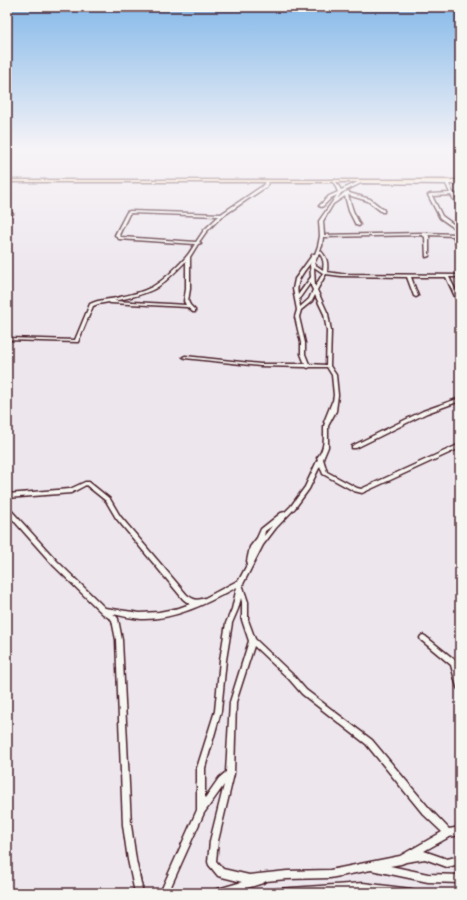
<svg xmlns="http://www.w3.org/2000/svg" width="467" height="900" viewBox="0 0 467 900" font-family="'Playpen Sans',sans-serif">
<rect width="100%" height="100%" fill="#ede7ed"/>
<filter id="ink" filterUnits="userSpaceOnUse"><feTurbulence type="fractalNoise" baseFrequency=".025" numOctaves="2"/><feDisplacementMap in="SourceGraphic" scale="8" xChannelSelector="R" yChannelSelector="G"/><feConvolveMatrix kernelMatrix="1 2 1 2 8 2 1 2 1" color-interpolation-filters="sRGB"/></filter>
<g filter="url(#ink)">
<g fill="none" stroke-linecap="round" stroke-linejoin="round">
<defs>
<path id="minor" d="M267,180L269,181L266,187L220,218L206,232L199,242L201,243L198,244L190,257V289L188,301L190,305L195,310V312H193L187,307L111,303H110L109,302L98,304L93,306L78,342L7,340V338L75,340L90,304C99,299 110,300 120,297C130,295 142,292 152,287C163,281 178,266 186,257C190,253 192,248 195,244L119,239L115,235L127,212L130,211L221,214L264,185ZM131,213L219,216L204,230L196,242L121,237L119,235L129,214ZM186,261V289L184,301L186,305L114,301C127,298 144,295 156,288C167,281 177,270 186,261Z
M333,180H335L341,190L362,180L363,181L421,182V181L422,180L424,182H460V184H449L453,193L456,194L454,195L460,205V208H459L451,195L432,196L442,216L460,229V232L440,218L428,195L430,194L450,193L446,184L361,183L341,193L337,199L345,192L349,191V193L370,199L384,210V212H382L368,201L348,195L353,211L360,225L359,226L356,225L349,211L345,196L333,204L323,221L324,235L422,233L457,234L459,233H460V235L458,238L460,244V250L458,249L454,238L456,236L428,235L429,236V256L426,257L425,237L422,235L323,237L322,246L320,250C327,258 328,261 327,272L341,274L460,275V277H449L460,299V304L458,303L446,277H411L418,296L416,297L414,296L407,277L341,276L326,274L317,290L328,314L331,331L330,366L336,375L338,395L336,411L328,426V447L323,459L327,472L357,488L361,489L460,444V448L362,493L354,491L323,474L320,466L309,489L295,508L276,528L263,545L243,584H242L248,602V620L255,639L293,675L306,690L372,740L429,808L449,829L460,827V835L449,837L424,851L447,859L460,856V864L447,867L425,859L406,862L401,864L390,866L428,874L460,875V883L428,882L371,870L330,878L287,879L266,881L263,883L231,893H214L215,890L218,889L242,882L218,876L209,865L208,862L210,841L224,785L204,813L168,893H160L197,810V768L215,711L220,660L226,623L232,609L237,587C208,603 175,620 141,619C131,618 122,616 113,614L117,617L118,619L122,640L131,825L136,860L143,893H135L128,860L123,825L116,640L112,620L103,614L53,565L7,513V507L9,508L57,561L105,608L140,613L159,612L179,608L190,604L188,603L183,599L116,518L106,501L86,485L71,493L7,498V494L70,489L85,482H89L110,499L120,516L187,595C194,600 197,601 205,598L239,580L248,563L247,561L250,547L257,538L261,529L281,513L285,512L291,506L305,487L318,459L317,458C325,449 324,438 324,426L325,423L324,422L332,402L333,401L334,395L332,375L327,367H310L308,368L306,367L260,366L185,358L183,357L185,356L260,364H305L301,354V343L295,317L297,310L293,289L295,279L313,254H315L318,246L320,236L319,221L337,195L331,198L322,207L319,206L329,196L338,192L333,181ZM319,253C324,259 324,263 323,270L314,264ZM312,261L310,264L311,277L298,295C295,280 304,272 312,261ZM314,267L323,273L315,287ZM311,282V286L313,290L309,299L300,307L299,299ZM315,295L324,314L327,331L326,365L309,364L305,354V343L299,317L301,310L312,301ZM272,526L264,536L265,531ZM241,598L242,602V620L249,641L230,702L226,772L219,778L205,798V768L221,711L226,660L232,623L238,609ZM254,646L289,679L302,694L366,744L423,814L442,832L400,856L330,870L287,871L249,875L223,869L216,861L218,841L234,774L236,702Z
M7,212L12,213L13,214L11,215L7,214Z
M460,398V401L427,413L356,448H352V446L423,411Z
M423,635L425,636L460,664V671H459L460,674V690L458,689L457,687L451,665L421,640L420,638L421,636Z
M363,883L411,889L414,890L415,893H378L363,891L337,893H273L274,890L277,889Z"/>
<path id="major" d="M7,180H460V182H7Z"/>
</defs>
<!-- minor casing -->
<use href="#minor" stroke="#4a1f2b" stroke-width="3"/>
<!-- major casing -->
<use href="#major" stroke="#4a1f2b" stroke-width="3"/>
<!-- minor -->
<use href="#minor" fill="#f6f6f2" fill-rule="evenodd"/>
<!-- major -->
<use href="#major" fill="#fddcac" fill-rule="evenodd"/>
</g>
</g>
<!-- sky -->
<linearGradient id="sky" x2="0" y2="1"><stop stop-color="#85b9e9"/><stop offset="0.54" stop-color="#f7f4f7"/><stop offset="1" stop-color="#f7f4f7" stop-opacity="0"/></linearGradient>
<rect width="467" height="276" fill="url(#sky)"/>
<!-- margin -->
<rect width="467" height="900" fill="none" stroke="#f6f6f2" stroke-width="24"/>
<rect x="12" y="12" width="443" height="876" fill="none" stroke="#4a1f2b" stroke-width="1.5" filter="url(#ink)"/>
</svg>
